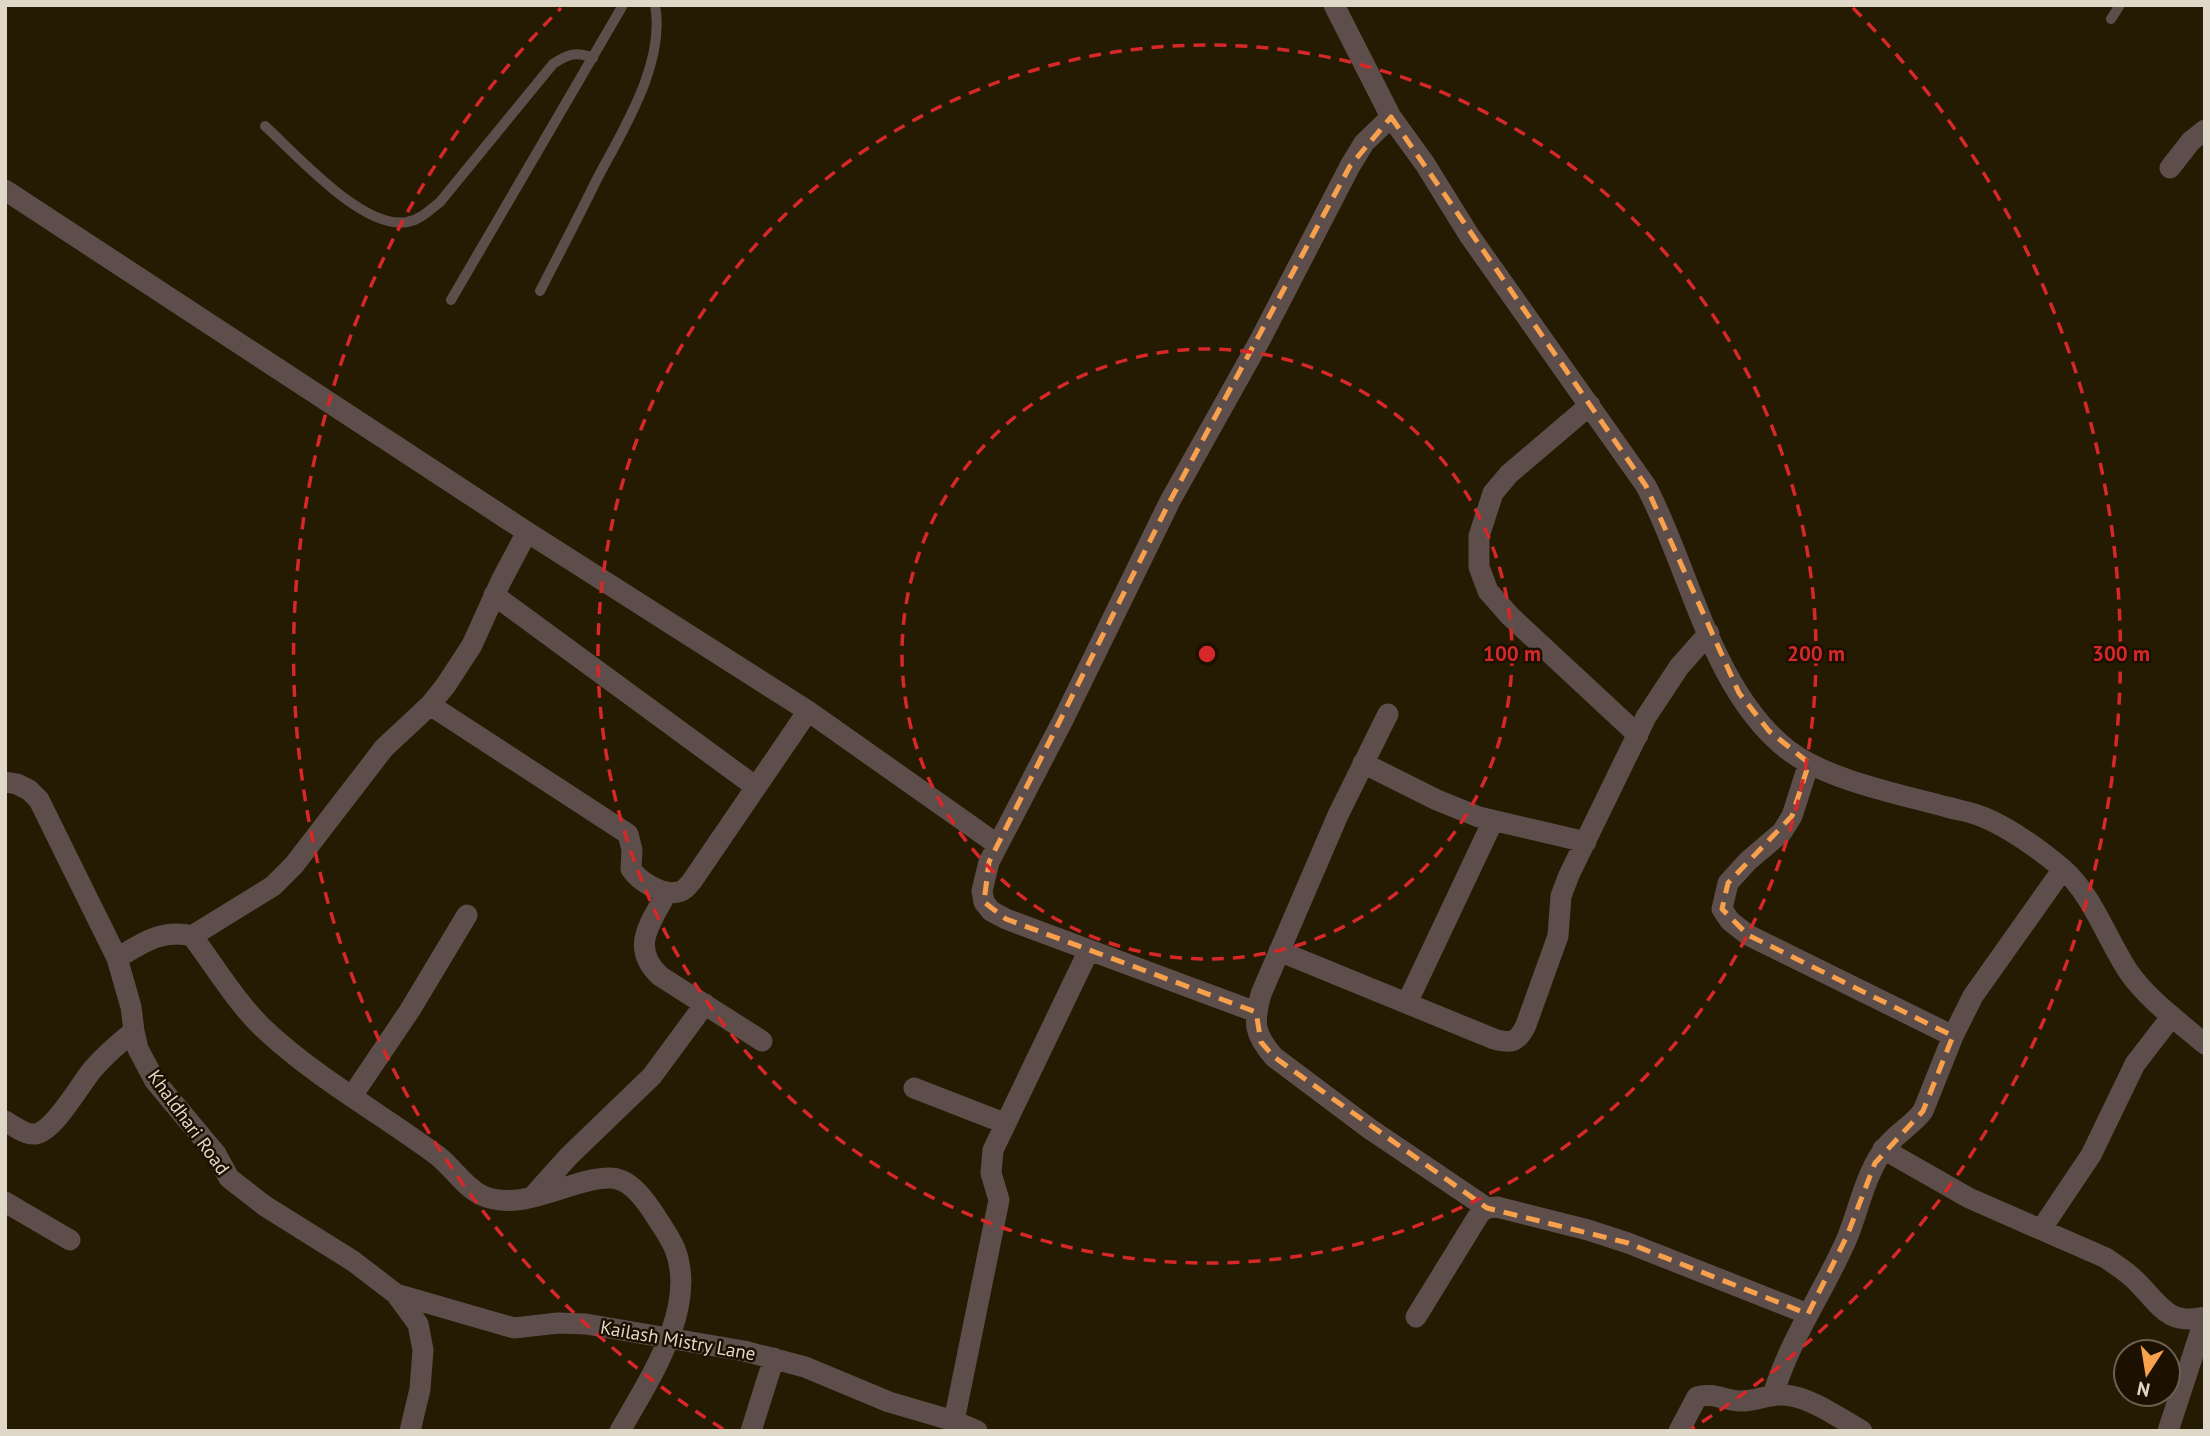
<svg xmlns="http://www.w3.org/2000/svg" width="2210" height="1436" viewBox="0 0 2210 1436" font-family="'PT Sans',sans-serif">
<rect width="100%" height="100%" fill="#251a02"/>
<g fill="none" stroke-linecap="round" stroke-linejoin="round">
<!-- lane -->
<path stroke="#5d4e4b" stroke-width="10" d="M2111,19L2120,5
M265,126C297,155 363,230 407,222C420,220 430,210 440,202L553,64C568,54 576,51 593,58
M540,291C559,254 578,218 596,181C622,131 666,64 655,5
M451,300L623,5"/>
<!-- street -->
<path stroke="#5d4e4b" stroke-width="21" d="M1334,5L1391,117L1425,164L1469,235L1646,486C1690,569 1711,690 1788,750C1827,780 1899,794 1947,807C1958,810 1971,812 1983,817C2010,828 2040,850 2063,869C2091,893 2107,939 2128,971C2148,1000 2178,1021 2205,1044
M2170,168L2191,141L2205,130
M5,190L527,532L808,711L998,845
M1590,405L1509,474L1493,493L1479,536V567L1488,591L1510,616L1638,735
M494,595L756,787
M430,705L628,834L632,850L631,869C639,881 662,896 678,892C684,891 688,886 692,881L808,711
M1388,714L1338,815L1261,994C1253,1023 1254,1034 1274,1057L1370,1129L1487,1208
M1363,763L1437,800L1479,817L1586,842
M1809,763L1792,816L1782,832L1748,861L1728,883L1722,909L1730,921L1748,935L1953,1036
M5,782L17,784L29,790L39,800L69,861L117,958L131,1007L134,1031L138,1049L155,1081L216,1154L229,1178L265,1206L353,1261L396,1294L418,1324L423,1350L420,1389L410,1431
M667,892C651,923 629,947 660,976L762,1041
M192,936C215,966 236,1002 263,1028C316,1078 380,1113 438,1156C453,1168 464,1186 481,1195C523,1214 569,1178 610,1178C628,1178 641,1195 651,1209C659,1222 669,1235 675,1249C698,1309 648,1381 620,1431
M1279,951L1494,1039C1512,1044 1518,1042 1526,1025L1558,936L1561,896L1569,875L1646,717L1679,667L1709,633
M117,958C141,944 162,928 192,936L273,886L294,865L384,748L430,705L446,685L472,645L501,581L527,532
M1407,1003L1493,821
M1256,1012L1006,919L991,911L984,902L982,891L989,862L1063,720L1170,501L1260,340L1350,166L1364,143L1391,117
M914,1088L1004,1123
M352,1096L410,1010L467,915
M5,1121C14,1126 25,1135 35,1134C55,1131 80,1084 93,1069C105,1055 119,1043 134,1031
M1883,1149L1969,1198L2106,1258C2117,1266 2128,1272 2137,1282C2160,1305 2168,1326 2205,1317
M533,1196L569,1156L652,1076L705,1004
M5,1202L70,1240
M2042,1228L2091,1155L2135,1064L2172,1016
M396,1294L514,1328L558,1323L586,1324L744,1351L805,1367L889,1402L954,1421L977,1431
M1416,1317L1480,1213L1487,1208L1497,1207L1588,1230L1628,1243L1808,1314
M1773,1395C1790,1338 1825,1290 1848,1236C1859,1208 1865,1177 1882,1152C1893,1135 1911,1127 1923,1111L1953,1036L1973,996L2063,869
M954,1421L999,1200L991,1173L993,1150L1089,950
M751,1431L774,1358
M1679,1431L1697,1397C1712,1392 1724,1400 1739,1401C1754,1402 1768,1394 1783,1395C1810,1396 1839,1418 1862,1431
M2168,1431L2205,1318"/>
</g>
<!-- marked area -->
<path fill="none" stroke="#f8a04b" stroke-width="5" stroke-dasharray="14 9" stroke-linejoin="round" d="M1391,117L1646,486L1739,693L1769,731L1809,763L1792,816L1728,883L1722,909L1748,935L1953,1036L1923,1111L1875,1163L1847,1236L1808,1314L1628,1243L1487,1208L1274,1057L1261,1042L1256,1012L1006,919L984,902L989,862L1170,501L1350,166Z"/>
<!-- distance rings -->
<g fill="none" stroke="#d62828" stroke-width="3.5" stroke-dasharray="12 9">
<circle cx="1207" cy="654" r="305"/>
<circle cx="1207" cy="654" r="609"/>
<path d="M723 1429A914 914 0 0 1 561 8M1853 8A914 914 0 0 1 1691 1429"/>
</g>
<g text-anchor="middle" stroke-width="5" stroke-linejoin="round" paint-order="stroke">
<!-- street labels -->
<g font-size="19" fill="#dfd8c9" stroke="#1c1100">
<text transform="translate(189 1122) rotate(54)" y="7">Khaldhari Road</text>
<text transform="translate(678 1340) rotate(10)" y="7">Kailash Mistry Lane</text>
</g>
</g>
<circle cx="1207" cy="654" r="10" fill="#d62828" stroke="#1c1100" stroke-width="3.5"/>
<g font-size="21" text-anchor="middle" font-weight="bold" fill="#d62828" stroke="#1c1100" stroke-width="5" stroke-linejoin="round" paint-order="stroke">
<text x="1512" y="661">100 m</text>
<text x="1816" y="661">200 m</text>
<text x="2121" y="661">300 m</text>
</g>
<!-- border -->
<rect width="2210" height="1436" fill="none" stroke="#dfd8c9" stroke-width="14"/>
<!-- north arrow -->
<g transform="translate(2147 1373) rotate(192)"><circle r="33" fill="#1c1100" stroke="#6a6150" stroke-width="2"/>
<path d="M0-5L12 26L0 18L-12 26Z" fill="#f8a04b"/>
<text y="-10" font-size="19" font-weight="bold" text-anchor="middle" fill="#dfd8c9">N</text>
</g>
</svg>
